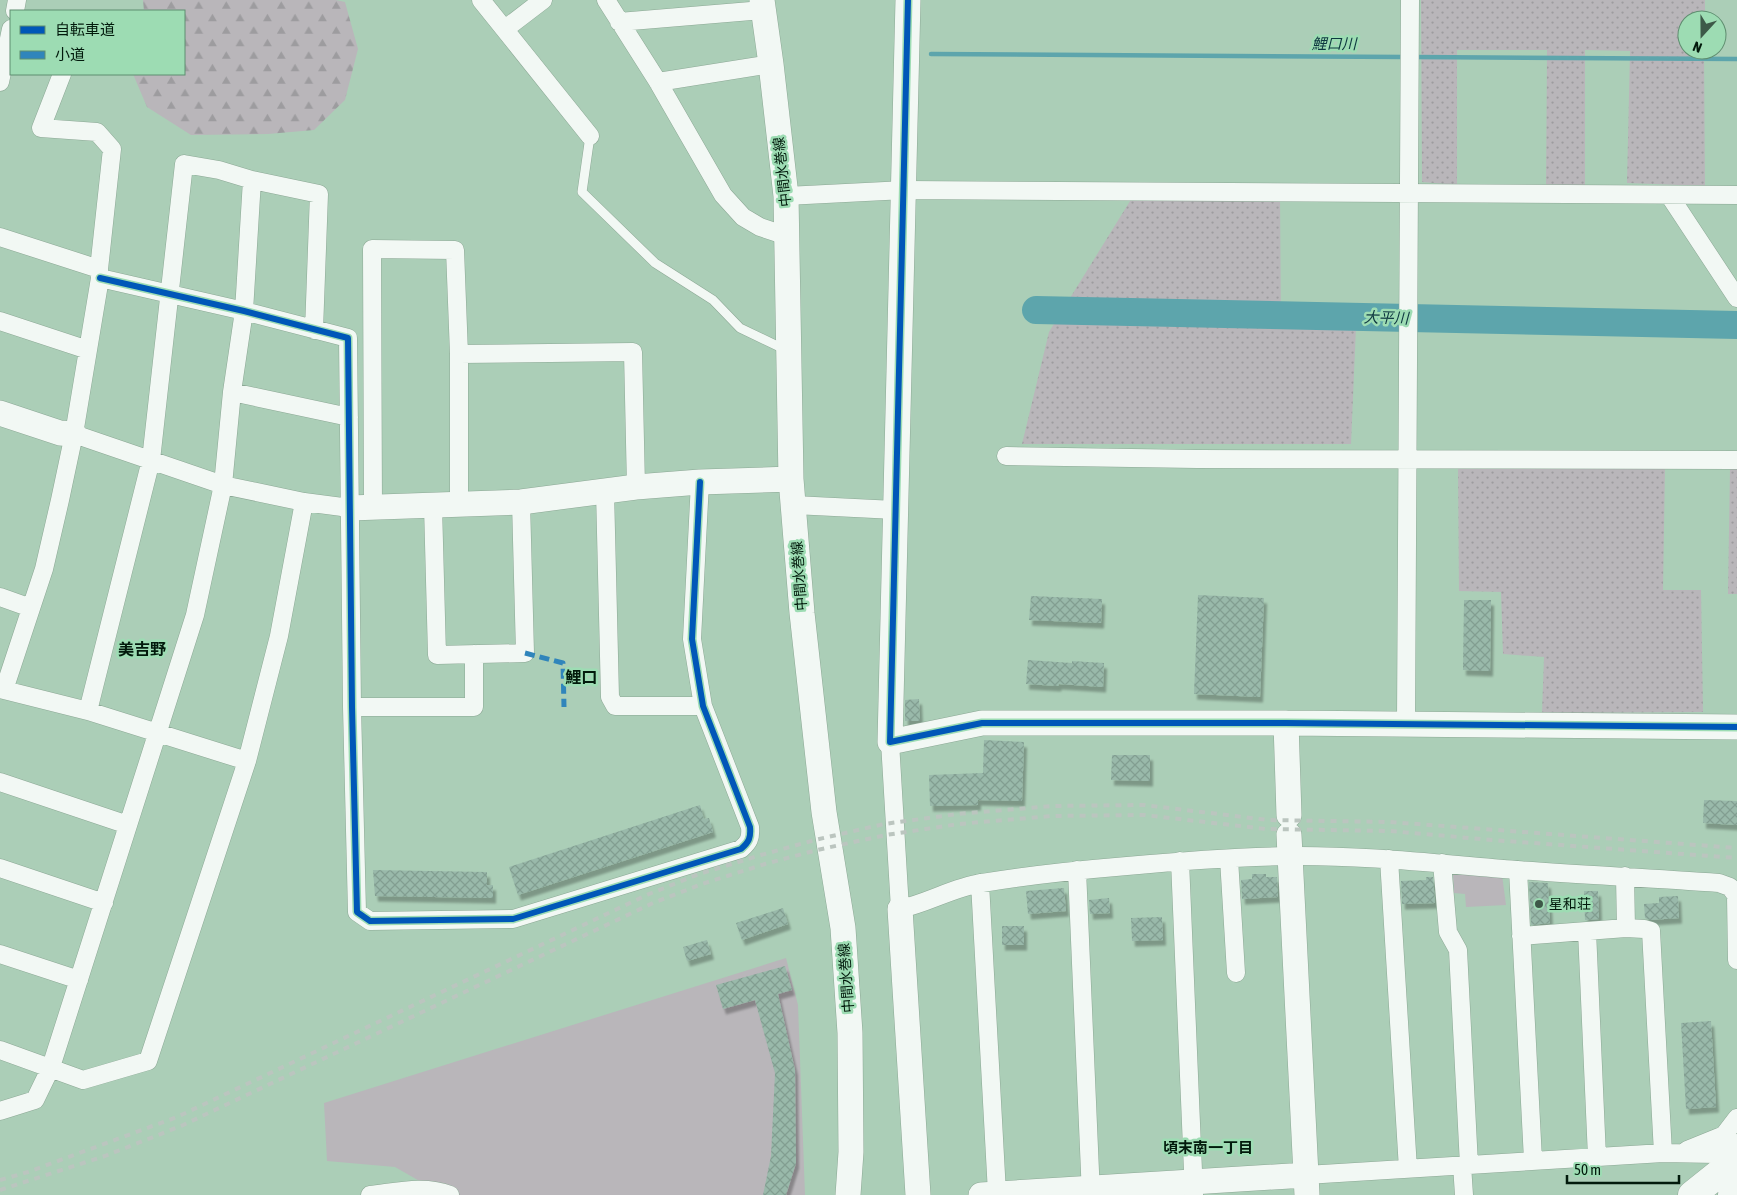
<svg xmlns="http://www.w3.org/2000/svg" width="1737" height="1195" viewBox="0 0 1737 1195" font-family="'Asap Condensed','Noto Sans JP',sans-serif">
<defs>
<pattern id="grass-dots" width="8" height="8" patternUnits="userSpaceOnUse" patternTransform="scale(1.25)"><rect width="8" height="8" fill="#b9b6ba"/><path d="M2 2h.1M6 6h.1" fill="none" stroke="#9d9c9f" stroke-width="1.8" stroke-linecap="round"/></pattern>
<pattern id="forest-firs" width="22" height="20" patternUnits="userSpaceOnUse" patternTransform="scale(1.25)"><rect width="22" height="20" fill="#b9b6ba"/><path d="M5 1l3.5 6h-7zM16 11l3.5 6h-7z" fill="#9d9c9f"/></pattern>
<pattern id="building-cross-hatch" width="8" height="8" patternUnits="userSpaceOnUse" patternTransform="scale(1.25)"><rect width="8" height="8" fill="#99b9aa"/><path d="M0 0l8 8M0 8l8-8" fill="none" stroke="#829e91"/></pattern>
<filter id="shadow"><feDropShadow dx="3" dy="5.5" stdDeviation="1" flood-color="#0004"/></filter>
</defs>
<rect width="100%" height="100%" fill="#abceb7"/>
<!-- grass -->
<path fill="url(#grass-dots)" d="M1421,0H1705V20H1687V50H1704L1705,186L1627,183L1630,51L1585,50V187L1546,186L1547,50H1457V185L1422,182Z
M1135,193L1280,195L1281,325L1356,327L1351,444H1022L1049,332Z
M1458,466L1665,468L1663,590H1701L1703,712L1542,713L1544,657L1503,654L1501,592L1459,591Z
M1730,468L1737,469V594H1728Z"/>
<!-- forest -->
<path fill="url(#forest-firs)" d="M143,0H336L345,2L358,49L345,100L314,130L268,134L191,135L147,107L133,74H184V11H144Z"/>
<!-- green -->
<path fill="#b9b6ba" d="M1453,873L1502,875L1506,905L1466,907L1465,894L1454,893Z
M786,958L798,1005L805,1195H444L395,1167L327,1161L324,1103Z"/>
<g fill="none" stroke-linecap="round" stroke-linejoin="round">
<!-- stream -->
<path stroke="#5da5ac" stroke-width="4.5" d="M931,54L1405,57
M1413,57L1737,59"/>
<!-- river -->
<path stroke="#5da5ac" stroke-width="28" d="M1036,310L1737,325"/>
</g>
<!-- building -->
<path fill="url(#building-cross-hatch)" filter="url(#shadow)" d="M1198,595L1264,598L1260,697L1194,694Z
M1031,596L1102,599L1101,623L1029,620Z
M1464,600H1491L1490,671L1463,670Z
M1028,660L1072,663V661L1104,663L1103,687L1059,684L1058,686L1026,684Z
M919,699L920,721H905V700Z
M984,740L1024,742L1022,801L978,800V805L930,806L929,775L983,773Z
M1112,755H1150V781L1111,780Z
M1704,800L1737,801V825L1703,823Z
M700,805L704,819L709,818L713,832L518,895L509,867Z
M373,870L487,872V885H493V898L375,896Z
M1252,874H1266V877H1277L1278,897L1242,899L1241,880L1252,879Z
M1426,877H1433L1435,903L1402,904L1401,881L1426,880Z
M1529,882L1548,883L1550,923L1531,925Z
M1064,888L1066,911L1028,914L1026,891Z
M1584,891H1598L1599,919L1585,920Z
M1678,896L1679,918L1650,920L1645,918L1644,904L1659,903V897Z
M1109,898L1110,913L1090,914L1089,900Z
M783,908L788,924L742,940L736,923Z
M1162,917L1163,940L1132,941L1131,918Z
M1002,926H1024V945H1002Z
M707,940L711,954L687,961L683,947Z
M785,966L792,990L778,994L795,1070L796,1163L786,1195H763L771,1156L775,1073L755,1000L723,1009L716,985Z
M1711,1021L1716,1107L1686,1109L1681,1023Z"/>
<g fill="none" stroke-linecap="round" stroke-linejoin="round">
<defs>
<path id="lane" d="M590,136L582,192L655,263L713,300L740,328L786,350"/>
<path id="street" d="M481,0L590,136
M606,0L658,82L723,195L743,217L760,227L787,236
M15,11L17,0
M619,22L763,10
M505,29L543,0
M0,82L11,29
M658,82L771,64
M1669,195L1737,298
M786,196L905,190L1737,195
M0,237L99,269
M100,278L244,311L348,338L352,707L357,912L370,921L513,919L741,849C749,842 751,838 750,827L703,706L692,639L700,482
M0,321L88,350
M459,354V505
M232,392L349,417
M74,434L223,485L304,502L350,508
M1006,456L1197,459L1737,460
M605,491L610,697L615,706H703
M794,505L895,510
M433,506L437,655L525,653L521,502
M373,507L372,249L455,250L459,354L633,352L636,487
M0,597L31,608
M0,689L88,711L247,761
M4,690L44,569L60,500L74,434L100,278L99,269L112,149L97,132L41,128L62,74
M352,707H474V654
M88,711L151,460L184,164L219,170L252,180L319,194L314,330
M1406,724L1410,0
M890,742L900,909C928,903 954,887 982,883C1030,875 1079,870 1127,866C1180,861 1234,857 1288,856C1364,855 1440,864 1516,870C1584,875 1651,878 1719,883L1730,887L1736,895L1737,960
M0,782L128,825
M1229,859L1236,973
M1389,859L1408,1169
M1180,861L1194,1195
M1442,863L1448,932L1458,950L1469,1165
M0,868L104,903
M1077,870L1091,1195
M1518,870L1533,1160
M1625,876L1626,928
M980,883L997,1193
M1587,931L1597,1157
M1521,936L1626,928L1644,929L1651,931L1663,1153
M0,954L79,980
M0,1050L83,1080L148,1061L247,761L279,636L304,502
M0,1111L35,1100L51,1067L195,615L223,485L232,392L244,311L252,180
M1687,1150L1724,1135L1737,1118
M1462,1165L1464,1195
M1306,1175L1663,1153L1717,1154L1737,1143
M370,1195C397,1192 424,1185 450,1195"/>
<path id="secondary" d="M762,0L771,64L786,196L791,479L802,613L824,812L843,928L850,1033L851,1152L848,1195
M908,0L890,742L982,723H1286L1737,727
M0,413L60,433L74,434
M350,508L521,502L636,487L700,482L791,479
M1286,723L1289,815
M1289,835L1307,1195
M900,909L918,1195
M981,1195L1306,1175"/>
<path id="highway" d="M1692,1195L1737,1159
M1732,1195L1737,1191"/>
</defs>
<!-- lane casing -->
<use href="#lane" stroke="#8ca895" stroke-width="10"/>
<!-- street casing -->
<use href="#street" stroke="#8ca895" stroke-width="19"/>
<!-- secondary casing -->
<use href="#secondary" stroke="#8ca895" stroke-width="26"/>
<!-- highway casing -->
<use href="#highway" stroke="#8ca895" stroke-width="29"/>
<!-- lane -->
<use href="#lane" stroke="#f2f8f4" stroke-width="9"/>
<!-- street -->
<use href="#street" stroke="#f2f8f4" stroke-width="18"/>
<!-- secondary -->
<use href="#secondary" stroke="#f2f8f4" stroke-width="25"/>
<!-- highway -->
<use href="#highway" stroke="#f2f8f4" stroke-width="28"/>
<!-- rail -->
<path stroke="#bbc5bf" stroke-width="4" stroke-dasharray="6 6" stroke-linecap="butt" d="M0,1180L28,1172L177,1117L649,894L699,874L761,855L815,840L884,824L958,814L1051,806L1144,805L1268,820L1390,822L1737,848
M0,1190L105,1156L181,1126L653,903L702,884L765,864L817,850L886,835L959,824L1051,816L1144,815L1266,829L1390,831L1492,840L1737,858"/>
<!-- quiet -->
<path stroke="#3085bb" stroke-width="5" stroke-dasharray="10 5" stroke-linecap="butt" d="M525,653L563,663L564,707"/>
<defs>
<path id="cycleway" d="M908,0L890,742L982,723H1286L1737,727
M100,278L244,311L348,338L352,707L357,912L370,921L513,919L741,849C749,842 751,838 750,827L703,706L692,639L700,482"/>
</defs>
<!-- cycleway casing -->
<use href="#cycleway" stroke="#9ddcb3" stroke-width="9"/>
<!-- cycleway -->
<use href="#cycleway" stroke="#0057b8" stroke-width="6"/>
</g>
<!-- markers -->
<circle fill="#3d5948" stroke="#9ddcb3" stroke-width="2" cx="1539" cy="904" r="5"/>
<g text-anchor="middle" stroke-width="5" stroke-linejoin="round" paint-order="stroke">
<!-- street labels -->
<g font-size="14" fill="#021a0c" stroke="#9ddcb3">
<text transform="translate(782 172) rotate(-96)" y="5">中間水巻線</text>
<text transform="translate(799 576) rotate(-94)" y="5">中間水巻線</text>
<text transform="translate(846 978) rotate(-94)" y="5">中間水巻線</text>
</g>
<!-- poi labels -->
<g font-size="14" fill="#021a0c" stroke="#9ddcb3" text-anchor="start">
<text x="1549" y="909">星和荘</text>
</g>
<!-- water labels -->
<g font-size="15" font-style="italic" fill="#0e3740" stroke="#9ddcb3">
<text x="1334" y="49">鯉口川</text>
<text transform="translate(1386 318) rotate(1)" y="5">大平川</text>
</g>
<!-- neighbourhood labels -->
<g font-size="15" font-weight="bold" fill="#021a0c" stroke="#9ddcb3">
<text x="1208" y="1153">頃末南一丁目</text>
</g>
<!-- quarter labels -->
<g font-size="16" font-weight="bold" fill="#021a0c" stroke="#9ddcb3">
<text x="142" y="655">美吉野</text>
<text x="581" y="683">鯉口</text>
</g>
</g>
<!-- legend -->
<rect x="10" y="10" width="175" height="65" fill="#9ddcb3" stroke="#5f8e70"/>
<rect x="20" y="26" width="25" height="8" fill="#0057b8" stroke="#5f8e70"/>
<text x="55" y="35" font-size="15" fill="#021a0c">自転車道</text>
<rect x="20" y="51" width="25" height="8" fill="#3085bb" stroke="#5f8e70"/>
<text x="55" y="60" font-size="15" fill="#021a0c">小道</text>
<!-- north arrow -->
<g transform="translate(1702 35) rotate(201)"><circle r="24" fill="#9ddcb3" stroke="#5f8e70"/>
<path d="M0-4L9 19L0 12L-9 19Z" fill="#3d5948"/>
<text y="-8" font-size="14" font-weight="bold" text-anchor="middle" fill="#021a0c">N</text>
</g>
<!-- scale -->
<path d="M1567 1175v8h112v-8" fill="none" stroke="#021a0c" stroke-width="2.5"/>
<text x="1574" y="1175" font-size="15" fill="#021a0c" stroke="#9ddcb3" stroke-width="4" paint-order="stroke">50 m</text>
</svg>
